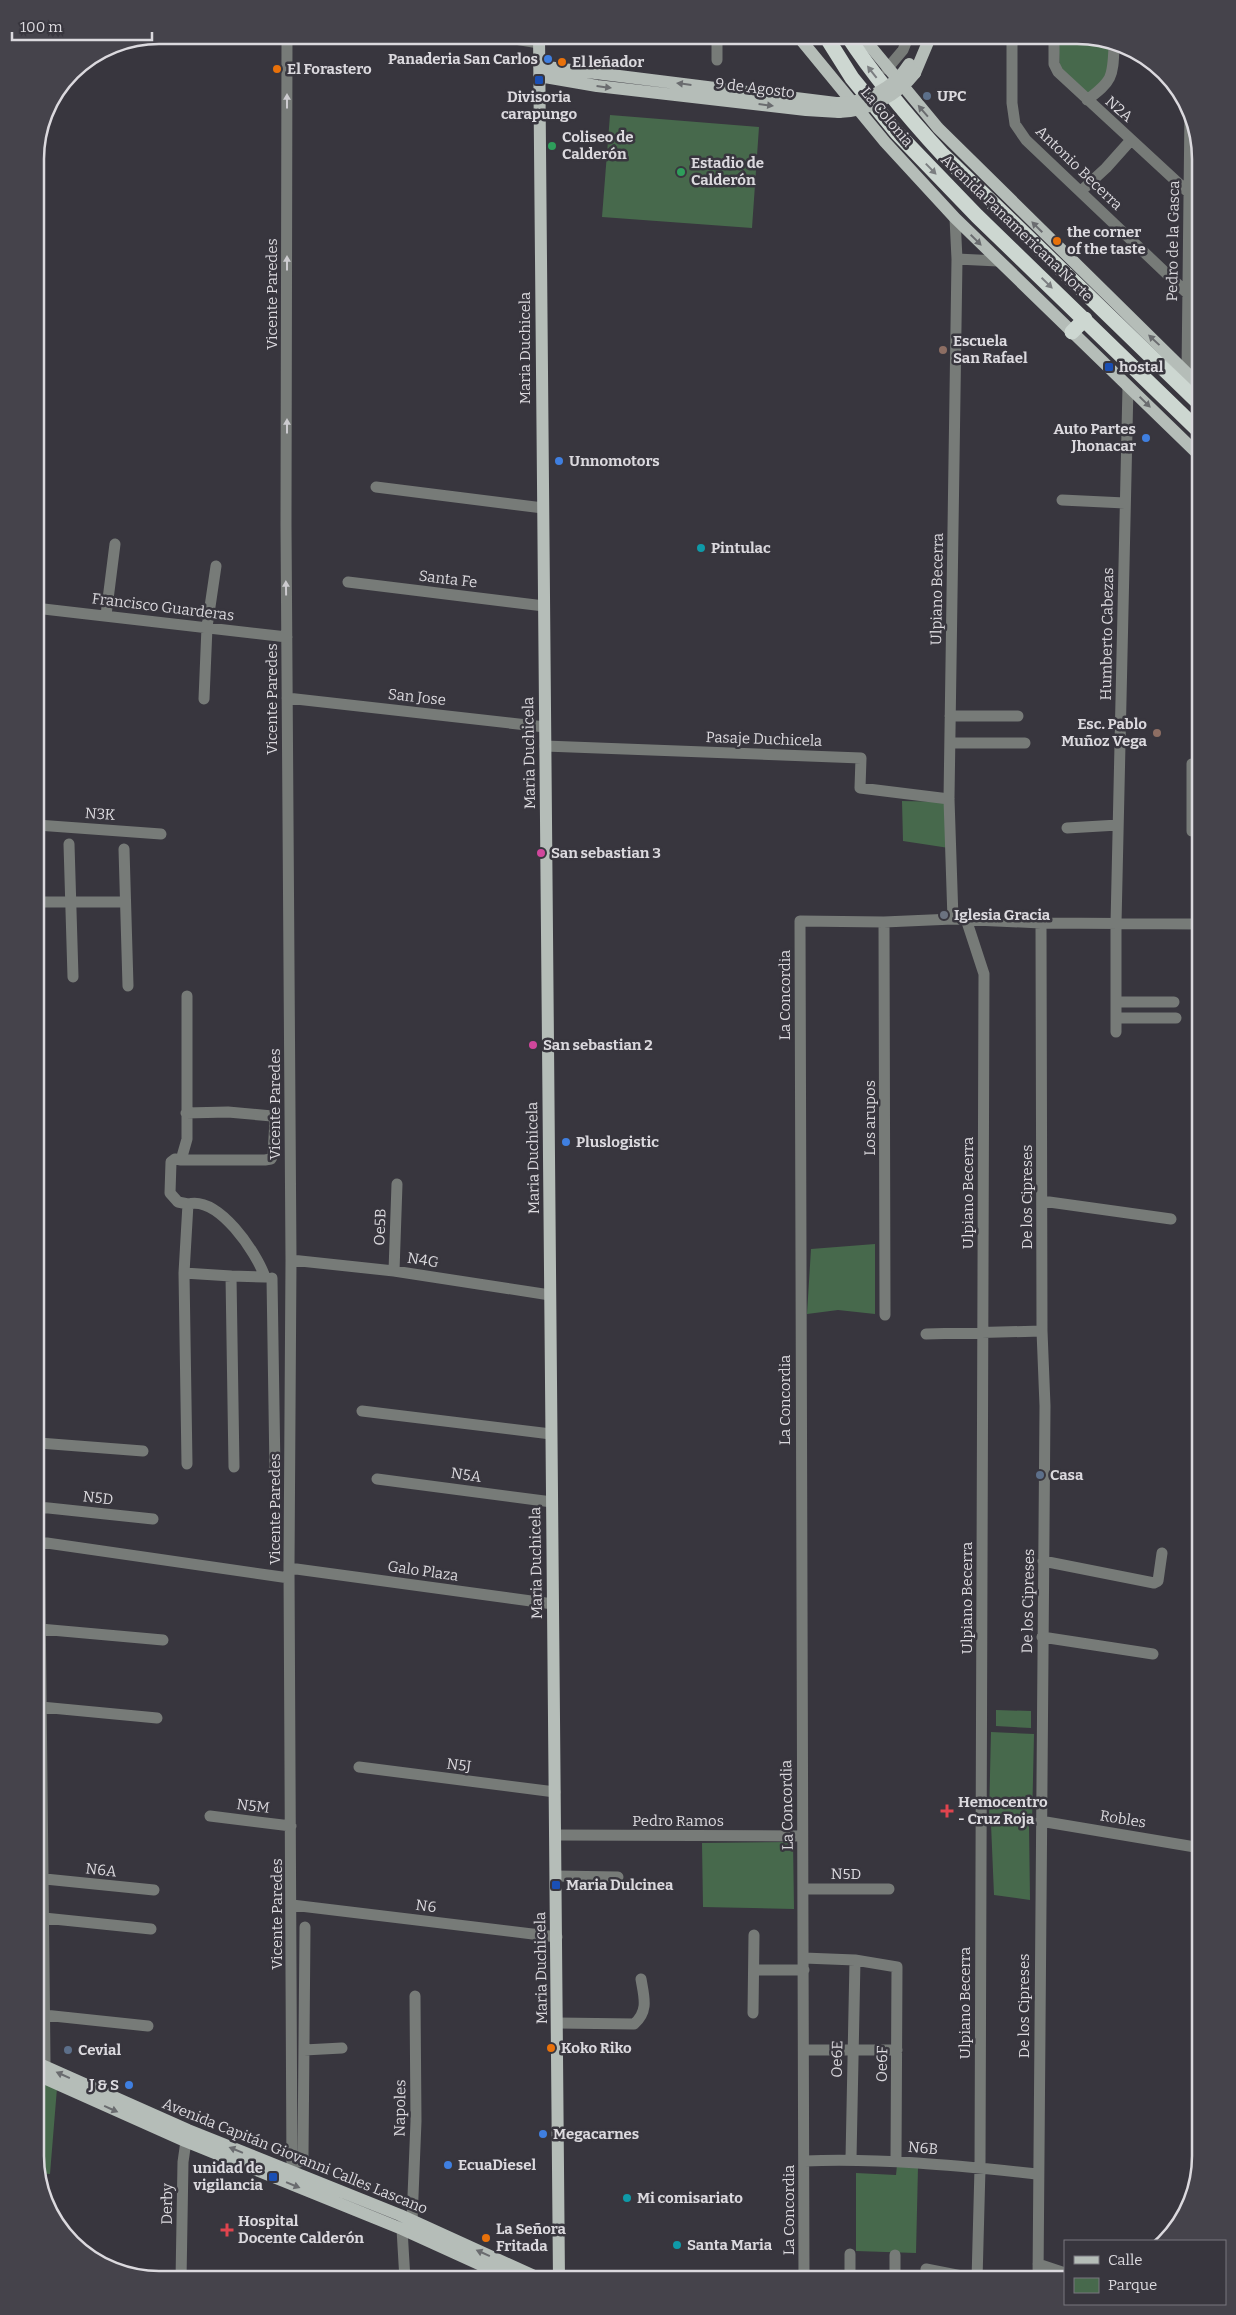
<svg xmlns="http://www.w3.org/2000/svg" width="1236" height="2315" viewBox="0 0 1236 2315" font-family="Bitter,serif">
<rect width="100%" height="100%" fill="#38363e"/>
<!-- green -->
<path fill="#47694c" d="M1058,35H1086L1111,45L1107,77L1086,96L1060,70Z
M610,115L759,127L752,228L602,217Z
M902,801L948,802L949,848L903,841Z
M875,1244V1314L838,1310L807,1314L811,1249Z
M996,1710L1031,1711V1728L996,1726Z
M991,1732L1034,1734L1032,1823L989,1818Z
M991,1824L1029,1825L1030,1900L994,1895Z
M793,1842L794,1909L703,1907L702,1843Z
M35,2078L57,2088L50,2174L38,2173L35,2156Z
M897,2165L918,2167L916,2253L856,2251V2173L896,2175Z"/>
<g fill="none" stroke-linecap="round" stroke-linejoin="round">
<!-- minor -->
<path stroke="#777b78" stroke-width="11" d="M287,35L286,525L291,1260L289,1568L292,2173
M491,35L539,43
M1012,35V103L1015,124L1026,140L1188,294
M1054,35V64L1058,72L1189,193
M717,60V35
M887,69L903,50L909,35
M1087,100C1112,81 1113,78 1114,46
M35,160V151
M1081,191L1106,168L1131,140
M957,259L998,261
M1187,372L1190,110
M376,487L543,508
M1062,500L1125,503
M348,582L544,606
M35,608L287,637
M106,615L115,544
M35,669L39,1507L45,2061L42,2075
M287,698L545,727
M204,699L207,627L216,566
M950,716H1018
M950,743H1025
M545,746L861,758L860,788L949,799
M37,825L161,834
M1067,828L1118,825
M1201,832L1192,831V764L1201,763
M69,844L73,977
M124,849L128,986
M37,902H125
M953,919L949,799L957,259L955,218
M966,919L984,974L980,2168L977,2280
M884,922L885,1315
M187,996V1139L181,1160L175,1159L171,1162L170,1193L178,1202L188,1204L184,1273L231,1276L234,1467
M1116,1002H1174
M1116,1018H1176
M1116,1032V924L1128,386
M181,1160H265L271,1159L273,1155L275,1120L272,1116L228,1112L186,1113
M1042,1201L1171,1219
M188,1204C219,1196 256,1252 265,1277L231,1276
M291,1260L394,1271L550,1295
M394,1271L397,1184
M184,1273L187,1464
M272,1278L275,1472
M926,1334L1042,1331
M362,1411L551,1434
M39,1443L143,1451
M377,1479L552,1502
M39,1507L153,1519
M40,1542L289,1578
M1043,1561L1154,1583L1158,1581L1162,1553
M289,1568L553,1604
M40,1629L163,1640
M1042,1637L1153,1654
M41,1707L157,1718
M359,1767L555,1792
M210,1816L291,1826
M1040,1821L1201,1848
M555,1835L801,1836
M556,1876L618,1877
M45,1879L154,1890
M803,1889H889
M292,1905L557,1937
M44,1918L151,1929
M804,1958L855,1960L897,1967L896,2160
M754,1970H804
M753,2013L754,1935
M44,2015L148,2026
M558,2023L634,2024C649,2011 644,1997 641,1979
M304,2050L342,2048
M804,2050H897
M851,2159L855,1960
M805,2161C884,2158 959,2166 1038,2174
M292,2163L299,2162L303,2157L305,1927
M412,2221L416,2121L415,1996
M402,2229L405,2280
M1038,2264L1065,2273
M926,2269L977,2279
M181,2280L183,2162L187,2134
M804,2280L800,921L884,922L953,919L1041,923L1201,924
M850,2280V2254
M895,2280V2255
M1038,2280L1045,1406L1042,1331L1041,923"/>
<!-- major -->
<path stroke="#b5bdb8" stroke-width="12" d="M539,35L559,2280
M797,35L885,142L955,218L1201,457
M861,35L938,128L1201,387
M539,66L836,103
M915,73L931,35
M539,76L597,86L806,110L839,112
M35,2062L188,2130L400,2215L543,2280
M35,2074L185,2141L402,2229L514,2280"/>
<!-- highway -->
<path stroke="#cdd7d1" stroke-width="15" d="M825,35L852,78L897,133L977,216L1201,433
M847,35C875,78 908,117 943,155L1201,405
M1072,332L1085,319"/>
<!-- major-bridge -->
<path stroke="#b5bdb8" stroke-width="12" d="M836,103C864,104 895,87 909,64
M839,112C867,112 898,95 915,73"/>
</g>
<!-- one-way arrows -->
<defs><path id="oneway-solid" d="M-6-.8H1V-3.2L6.5 0L1 3.2V.8H-6Z" transform="scale(1.25)"/></defs>
<g fill="#7b7e80">
<use href="#oneway-solid" transform="translate(872 72) rotate(-128)"/>
<use href="#oneway-solid" transform="translate(931 169) rotate(46)"/>
<use href="#oneway-solid" transform="translate(1047 283) rotate(44)"/>
</g>
<g fill="#6a6c6f">
<use href="#oneway-solid" transform="translate(684 84) rotate(-173)"/>
<use href="#oneway-solid" transform="translate(604 87) rotate(7)"/>
<use href="#oneway-solid" transform="translate(766 105) rotate(7)"/>
<use href="#oneway-solid" transform="translate(923 111) rotate(-131)"/>
<use href="#oneway-solid" transform="translate(1037 227) rotate(-135)"/>
<use href="#oneway-solid" transform="translate(976 240) rotate(45)"/>
<use href="#oneway-solid" transform="translate(1154 340) rotate(-137)"/>
<use href="#oneway-solid" transform="translate(1145 402) rotate(44)"/>
<use href="#oneway-solid" transform="translate(63 2075) rotate(-156)"/>
<use href="#oneway-solid" transform="translate(111 2109) rotate(24)"/>
<use href="#oneway-solid" transform="translate(236 2150) rotate(-158)"/>
<use href="#oneway-solid" transform="translate(293 2185) rotate(22)"/>
<use href="#oneway-solid" transform="translate(483 2253) rotate(-156)"/>
</g>
<g fill="#cccbcf">
<use href="#oneway-solid" transform="translate(287 101) rotate(-90)"/>
<use href="#oneway-solid" transform="translate(287 263) rotate(-90)"/>
<use href="#oneway-solid" transform="translate(287 426) rotate(-90)"/>
<use href="#oneway-solid" transform="translate(286 588) rotate(-91)"/>
</g>
<!-- markers -->
<g fill="#3f7fe0" stroke="#38363e" stroke-width="2">
<circle cx="548" cy="59" r="5"/>
<circle cx="1146" cy="438" r="5"/>
<circle cx="559" cy="461" r="5"/>
<circle cx="566" cy="1142" r="5"/>
<circle cx="129" cy="2085" r="5"/>
<circle cx="543" cy="2134" r="5"/>
<circle cx="448" cy="2165" r="5"/>
</g>
<g fill="#e8710a" stroke="#38363e" stroke-width="2">
<circle cx="562" cy="62" r="5"/>
<circle cx="277" cy="69" r="5"/>
<circle cx="1057" cy="241" r="5"/>
<circle cx="551" cy="2048" r="5"/>
<circle cx="486" cy="2238" r="5"/>
</g>
<g fill="#1a4fb4" stroke="#38363e" stroke-width="2">
<rect x="534" y="75" width="10" height="10" rx="2.5"/>
<rect x="1104" y="362" width="10" height="10" rx="2.5"/>
<rect x="551" y="1880" width="10" height="10" rx="2.5"/>
<rect x="268" y="2172" width="10" height="10" rx="2.5"/>
</g>
<g fill="#5c6f8a" stroke="#38363e" stroke-width="2">
<circle cx="927" cy="96" r="5"/>
<circle cx="1040" cy="1475" r="5"/>
<circle cx="68" cy="2050" r="5"/>
</g>
<g fill="#2e9e5b" stroke="#38363e" stroke-width="2">
<circle cx="552" cy="146" r="5"/>
<circle cx="681" cy="172" r="5"/>
</g>
<g fill="#8d6e63" stroke="#38363e" stroke-width="2">
<circle cx="943" cy="350" r="5"/>
<circle cx="1157" cy="733" r="5"/>
</g>
<g fill="#0f9aa8" stroke="#38363e" stroke-width="2">
<circle cx="701" cy="548" r="5"/>
<circle cx="627" cy="2198" r="5"/>
<circle cx="677" cy="2245" r="5"/>
</g>
<g fill="#d1479c" stroke="#38363e" stroke-width="2">
<circle cx="541" cy="853" r="5"/>
<circle cx="533" cy="1045" r="5"/>
</g>
<circle fill="#6b7280" stroke="#38363e" stroke-width="2" cx="944" cy="915" r="5"/>
<g fill="#e0444e" stroke="#38363e" stroke-width="2">
<path d="M944.5 1803.5h5v5h5v5h-5v5h-5v-5h-5v-5h5z"/>
<path d="M224.5 2222.5h5v5h5v5h-5v5h-5v-5h-5v-5h5z"/>
</g>
<g text-anchor="middle" stroke-width="5" stroke-linejoin="round" paint-order="stroke">
<!-- poi labels -->
<g font-size="15" font-weight="bold" fill="#dbd9de" stroke="#38363e" text-anchor="start">
<text x="538" y="64" text-anchor="end">Panaderia San Carlos</text>
<text x="572" y="67">El leñador</text>
<text x="287" y="74">El Forastero</text>
<text x="937" y="101">UPC</text>
<text x="539" y="102" text-anchor="middle">Divisoria<tspan x="539" dy="17">carapungo</tspan></text>
<text x="562" y="142">Coliseo de<tspan x="562" dy="17">Calderón</tspan></text>
<text x="691" y="168">Estadio de<tspan x="691" dy="17">Calderón</tspan></text>
<text x="1067" y="237">the corner<tspan x="1067" dy="17">of the taste</tspan></text>
<text x="953" y="346">Escuela<tspan x="953" dy="17">San Rafael</tspan></text>
<text x="1119" y="372">hostal</text>
<text x="1136" y="434" text-anchor="end">Auto Partes<tspan x="1136" dy="17">Jhonacar</tspan></text>
<text x="569" y="466">Unnomotors</text>
<text x="711" y="553">Pintulac</text>
<text x="1147" y="729" text-anchor="end">Esc. Pablo<tspan x="1147" dy="17">Muñoz Vega</tspan></text>
<text x="551" y="858">San sebastian 3</text>
<text x="954" y="920">Iglesia Gracia</text>
<text x="543" y="1050">San sebastian 2</text>
<text x="576" y="1147">Pluslogistic</text>
<text x="1050" y="1480">Casa</text>
<text x="958" y="1807">Hemocentro<tspan x="958" dy="17">- Cruz Roja</tspan></text>
<text x="566" y="1890">Maria Dulcinea</text>
<text x="561" y="2053">Koko Riko</text>
<text x="78" y="2055">Cevial</text>
<text x="119" y="2090" text-anchor="end">J &amp; S</text>
<text x="553" y="2139">Megacarnes</text>
<text x="458" y="2170">EcuaDiesel</text>
<text x="263" y="2173" text-anchor="end">unidad de<tspan x="263" dy="17">vigilancia</tspan></text>
<text x="637" y="2203">Mi comisariato</text>
<text x="238" y="2226">Hospital<tspan x="238" dy="17">Docente Calderón</tspan></text>
<text x="496" y="2234">La Señora<tspan x="496" dy="17">Fritada</tspan></text>
<text x="687" y="2250">Santa Maria</text>
</g>
<!-- street labels -->
<g font-size="15" fill="#dbd9de" stroke="#38363e">
<text transform="translate(755 88) rotate(7)" y="5">9 de Agosto</text>
<text transform="translate(1119 109) rotate(41)" y="5">N2A</text>
<text transform="translate(887 117) rotate(50)" y="5">La Colonia</text>
<text transform="translate(1079 168) rotate(44)" y="5">Antonio Becerra</text>
<text transform="translate(1017 228) rotate(44)" y="5">Avenida Panamericana Norte</text>
<text transform="translate(1173 241) rotate(-89)" y="5">Pedro de la Gasca</text>
<text transform="translate(272 294) rotate(-90)" y="5">Vicente Paredes</text>
<text transform="translate(525 348) rotate(-90)" y="5">Maria Duchicela</text>
<text transform="translate(448 579) rotate(7)" y="5">Santa Fe</text>
<text transform="translate(937 589) rotate(-89)" y="5">Ulpiano Becerra</text>
<text transform="translate(163 607) rotate(7)" y="5">Francisco Guarderas</text>
<text transform="translate(1107 634) rotate(-89)" y="5">Humberto Cabezas</text>
<text transform="translate(417 697) rotate(6)" y="5">San Jose</text>
<text transform="translate(272 699) rotate(-90)" y="5">Vicente Paredes</text>
<text transform="translate(764 739) rotate(2)" y="5">Pasaje Duchicela</text>
<text transform="translate(529 753) rotate(-91)" y="5">Maria Duchicela</text>
<text transform="translate(100 814) rotate(4)" y="5">N3K</text>
<text transform="translate(785 995) rotate(-90)" y="5">La Concordia</text>
<text transform="translate(275 1104) rotate(-90)" y="5">Vicente Paredes</text>
<text transform="translate(870 1118) rotate(-90)" y="5">Los arupos</text>
<text transform="translate(533 1158) rotate(-91)" y="5">Maria Duchicela</text>
<text transform="translate(968 1193) rotate(-90)" y="5">Ulpiano Becerra</text>
<text transform="translate(1027 1197) rotate(-90)" y="5">De los Cipreses</text>
<text transform="translate(380 1227) rotate(-88)" y="5">Oe5B</text>
<text transform="translate(423 1260) rotate(9)" y="5">N4G</text>
<text transform="translate(785 1400) rotate(-90)" y="5">La Concordia</text>
<text transform="translate(466 1475) rotate(8)" y="5">N5A</text>
<text transform="translate(98 1498) rotate(6)" y="5">N5D</text>
<text transform="translate(275 1509) rotate(-90)" y="5">Vicente Paredes</text>
<text transform="translate(536 1563) rotate(-91)" y="5">Maria Duchicela</text>
<text transform="translate(423 1571) rotate(8)" y="5">Galo Plaza</text>
<text transform="translate(967 1598) rotate(-90)" y="5">Ulpiano Becerra</text>
<text transform="translate(1028 1601) rotate(-89)" y="5">De los Cipreses</text>
<text transform="translate(459 1765) rotate(7)" y="5">N5J</text>
<text transform="translate(787 1805) rotate(-91)" y="5">La Concordia</text>
<text transform="translate(253 1806) rotate(7)" y="5">N5M</text>
<text transform="translate(1123 1819) rotate(9)" y="5">Robles</text>
<text x="678" y="1826">Pedro Ramos</text>
<text transform="translate(101 1870) rotate(6)" y="5">N6A</text>
<text x="846" y="1879">N5D</text>
<text transform="translate(426 1906) rotate(7)" y="5">N6</text>
<text transform="translate(277 1914) rotate(-90)" y="5">Vicente Paredes</text>
<text transform="translate(541 1968) rotate(-91)" y="5">Maria Duchicela</text>
<text transform="translate(965 2003) rotate(-90)" y="5">Ulpiano Becerra</text>
<text transform="translate(1024 2006) rotate(-90)" y="5">De los Cipreses</text>
<text transform="translate(837 2059) rotate(-89)" y="5">Oe6E</text>
<text transform="translate(882 2064) rotate(-89)" y="5">Oe6F</text>
<text transform="translate(400 2108) rotate(-89)" y="5">Napoles</text>
<text transform="translate(923 2148) rotate(5)" y="5">N6B</text>
<text transform="translate(295 2156) rotate(22)" y="5">Avenida Capitán Giovanni Calles Lascano</text>
<text transform="translate(167 2204) rotate(-89)" y="5">Derby</text>
<text transform="translate(789 2210) rotate(-90)" y="5">La Concordia</text>
</g>
</g>
<!-- crop -->
<path d="M0 0H1236V2315H0ZM159 44H1077A115 115 0 0 1 1192 159V2156A115 115 0 0 1 1077 2271H159A115 115 0 0 1 44 2156V159A115 115 0 0 1 159 44Z" fill="#45434b" fill-rule="evenodd"/>
<path fill="none" stroke="#dbd9de" stroke-width="2.5" d="M159 44H1077A115 115 0 0 1 1192 159V2156A115 115 0 0 1 1077 2271H159A115 115 0 0 1 44 2156V159A115 115 0 0 1 159 44Z"/>
<!-- legend -->
<rect x="1064" y="2240" width="162" height="65" fill="#38363e" stroke="#79777e"/>
<rect x="1074" y="2256" width="25" height="8" fill="#b5bdb8" stroke="#79777e"/>
<text x="1108" y="2265" font-size="15" fill="#dbd9de">Calle</text>
<rect x="1074" y="2278" width="25" height="15" fill="#47694c" stroke="#79777e"/>
<text x="1108" y="2290" font-size="15" fill="#dbd9de">Parque</text>
<!-- scale -->
<path d="M12 32v8h140v-8" fill="none" stroke="#dbd9de" stroke-width="2.5"/>
<text x="20" y="32" font-size="15" fill="#dbd9de" stroke="#38363e" stroke-width="4" paint-order="stroke">100 m</text>
</svg>
